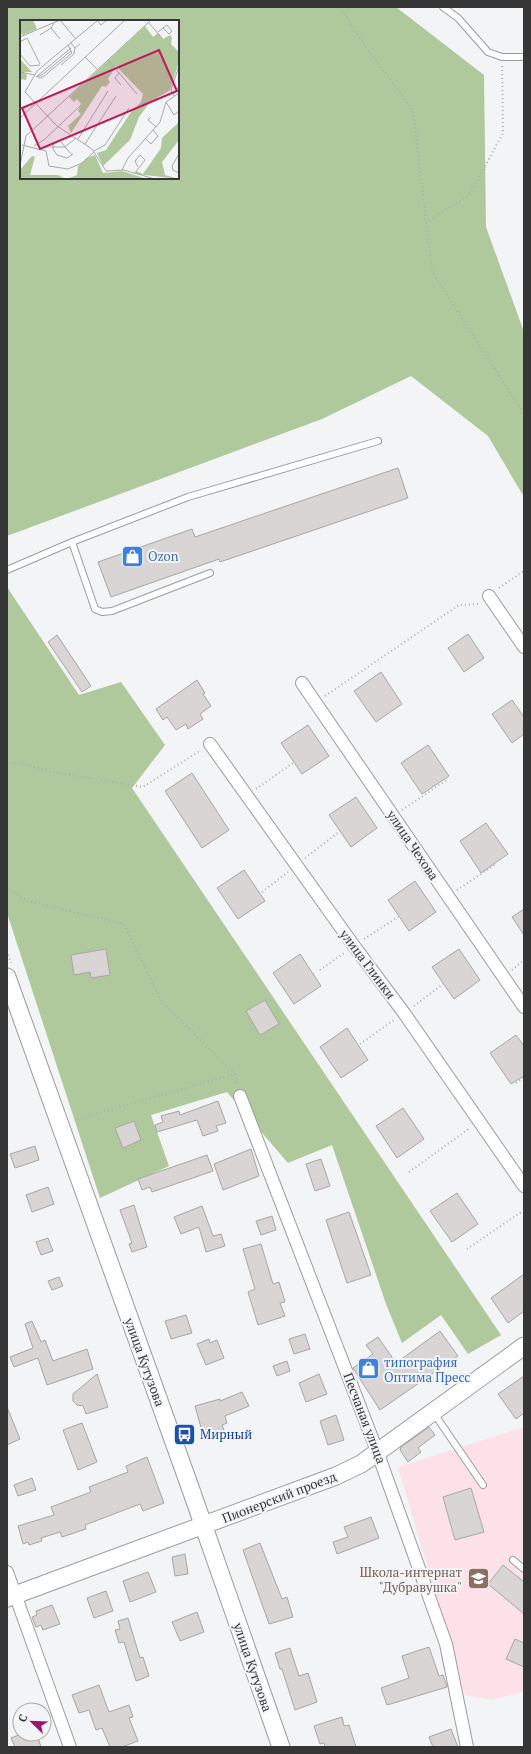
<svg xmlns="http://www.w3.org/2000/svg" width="531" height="1754" viewBox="0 0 531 1754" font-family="'PT Serif',serif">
<rect width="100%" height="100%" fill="#f2f4f6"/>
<!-- education -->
<path fill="#fce2e8" d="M524,1427V1691L493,1700L465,1695L398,1467Z"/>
<!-- forest -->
<path fill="#afc99c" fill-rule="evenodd" d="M7,7H396L484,75L486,227L524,332V497L488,436L411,376L322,419L7,536ZM21,21H178V178H21Z
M7,587L79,695L121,682L165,745L132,788L501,1335L468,1354L441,1315L402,1343L386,1304L332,1145L288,1163L227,1092L151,1115L169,1166L100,1198L7,913Z"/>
<!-- building -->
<path fill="#d8d5d4" stroke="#a8a6a4" d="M398,468L408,498L220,562L219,559L111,597L98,562L192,529L195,537Z
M468,634L484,658L464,672L448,648Z
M57,635L91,686L82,692L48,642Z
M381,672L402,704L376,722L354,691Z
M197,680L205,693L203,694L211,706L200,714L203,719L188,729L186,724L176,730L167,717L163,720L156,709Z
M512,700L524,717V734L512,743L492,714Z
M308,725L329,756L302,774L281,743Z
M428,745L449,776L422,794L401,763Z
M192,773L229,830L202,848L165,791Z
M356,797L377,828L351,847L329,815Z
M486,823L508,854L481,873L460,841Z
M244,870L265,901L238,919L217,888Z
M415,881L436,912L409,931L388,900Z
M524,909V935L512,917Z
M106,949L110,975L91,978L90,972L74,975L71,955Z
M459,949L480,980L454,999L432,967Z
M300,954L321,986L294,1004L273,973Z
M265,1000L279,1024L260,1035L246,1011Z
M347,1028L368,1060L341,1078L320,1047Z
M516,1035L524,1046V1076L511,1084L490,1053Z
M218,1101L226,1123L216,1126L218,1131L203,1136L197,1120L157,1132L155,1125L163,1122L161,1116L179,1111L180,1115Z
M403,1108L424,1139L397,1158L376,1126Z
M134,1121L141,1140L123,1148L115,1128Z
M35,1146L39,1160L15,1168L10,1154Z
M251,1149L259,1176L223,1190L214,1164Z
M207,1155L213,1171L152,1192L150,1187L142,1190L138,1179Z
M321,1159L330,1186L315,1191L306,1164Z
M48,1187L54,1204L32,1212L26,1195Z
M457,1193L478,1224L452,1242L430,1211Z
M134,1205L147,1247L132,1252L129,1244L132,1243L120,1210Z
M202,1206L213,1236L221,1234L225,1246L206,1252L199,1227L181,1234L174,1217Z
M349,1212L371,1275L347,1283L326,1220Z
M272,1216L276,1230L261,1235L256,1221Z
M48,1238L53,1251L41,1255L36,1242Z
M261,1244L273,1284L279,1282L285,1302L280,1303L285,1316L258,1325L248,1292L255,1289L243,1249Z
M524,1274V1311L508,1323L491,1298Z
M59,1277L63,1286L52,1290L48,1281Z
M186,1315L192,1333L171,1339L165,1321Z
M32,1321L41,1342L45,1340L53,1361L87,1349L93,1369L47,1385L38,1358L14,1367L10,1357L33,1348L25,1324Z
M440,1331L458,1356L380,1410L353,1368L373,1354L366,1345L378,1337L396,1363Z
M305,1334L310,1349L294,1354L289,1339Z
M209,1339L210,1343L217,1340L224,1358L206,1365L197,1344Z
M287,1361L290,1371L277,1376L273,1366Z
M97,1374L108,1407L86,1414L83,1406L77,1405L73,1401V1394Z
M319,1374L327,1394L306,1402L299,1383Z
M524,1376V1413L516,1419L498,1394Z
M242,1392L249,1406L225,1416L227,1423L222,1425L224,1430L212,1434L211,1428L202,1431L195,1406L220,1399V1401Z
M7,1407L20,1439L7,1445Z
M336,1415L344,1440L328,1445L320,1421Z
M82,1423L97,1462L78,1470L63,1430Z
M429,1427L435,1435L418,1448L421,1452L408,1462L400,1450L401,1447Z
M147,1457L164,1503L143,1511L140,1504L85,1525L86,1529L62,1537L60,1532L41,1538L42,1541L29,1545L28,1542L23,1544L18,1526L54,1515L51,1507L91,1492L89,1487L128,1472L126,1466Z
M32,1478L36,1490L18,1496L14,1485Z
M471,1488L484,1532L455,1540L443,1497Z
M371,1517L379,1538L337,1554L333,1542L348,1537L344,1527Z
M260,1543L282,1599L287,1597L293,1617L269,1624L243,1550Z
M185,1554L188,1574L175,1576L172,1557Z
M503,1565L524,1582V1614L488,1584Z
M148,1572L156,1592L130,1602L123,1581Z
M106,1591L113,1611L94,1618L87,1598Z
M52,1605L60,1624L43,1630L41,1625L36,1627L32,1617L37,1615L36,1611Z
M197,1612L204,1632L180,1641L172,1622Z
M128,1618L140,1658L143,1657L149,1676L136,1681L124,1642L119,1643L115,1630L120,1629L118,1621Z
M515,1639L524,1643V1667L506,1659Z
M429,1647L439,1676L443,1675L447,1687L387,1705L381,1688L409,1678L402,1656Z
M290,1648L299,1676L308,1673L317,1702L295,1710L282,1669H280L275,1653Z
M99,1685L109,1712L129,1705L133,1717L129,1718L138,1741L122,1747H110L102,1728L96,1730L89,1710L79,1713L72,1695Z
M342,1717L344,1726L349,1725L356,1747H325L324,1743L320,1744L314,1726Z
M451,1729L458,1747H433L429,1737Z
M21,1734H37L41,1747H15L11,1738Z"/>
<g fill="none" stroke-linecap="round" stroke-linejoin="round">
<defs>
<path id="lane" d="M443,7L458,18L488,52L502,57H524
M72,542L95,609L102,612L112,611L210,573
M7,570L72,542L188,497L378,441
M433,1412L483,1485
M513,1560L524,1569"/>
<path id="street" d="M489,596L524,647
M302,683L524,1007
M210,744L354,946L404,1013L524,1186
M240,1096L377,1451L446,1644L467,1747
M7,1572L70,1747"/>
<path id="secondary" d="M7,977L190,1487L281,1747
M7,1598L336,1476L361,1464L524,1346"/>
</defs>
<!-- lane casing -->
<use href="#lane" stroke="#9a9c9e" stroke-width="8"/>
<!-- street casing -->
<use href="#street" stroke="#9a9c9e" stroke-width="14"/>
<!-- secondary casing -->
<use href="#secondary" stroke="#9a9c9e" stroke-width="19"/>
<!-- path -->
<path stroke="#adaeb0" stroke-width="2" stroke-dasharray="1 3" stroke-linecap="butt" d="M340,7L368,50L413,110L432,272L524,414
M426,223L470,194L503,133L502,66
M499,588L524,571
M325,696L459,605L480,604
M7,765L18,762L48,771L143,787L201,750
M256,789L293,763
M402,810L448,779
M305,858L339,832
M7,888L28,901L124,924L162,1002L235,1074L74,1120
M457,890L496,864
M262,892L288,872
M364,939L398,917
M7,951L11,963
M320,970L344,953
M512,970L524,960
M414,1006L443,984
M360,1044L394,1020
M235,1074L237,1085
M516,1083L524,1077
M409,1172L470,1128
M467,1249L524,1210"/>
<!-- lane -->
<use href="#lane" stroke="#fff" stroke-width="6"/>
<!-- street -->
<use href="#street" stroke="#fff" stroke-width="12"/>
<!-- secondary -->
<use href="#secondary" stroke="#fff" stroke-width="17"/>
</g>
<!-- icons -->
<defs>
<symbol id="shop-square" viewBox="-11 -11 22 22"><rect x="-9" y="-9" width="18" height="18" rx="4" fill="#3f7fe0" stroke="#f2f4f6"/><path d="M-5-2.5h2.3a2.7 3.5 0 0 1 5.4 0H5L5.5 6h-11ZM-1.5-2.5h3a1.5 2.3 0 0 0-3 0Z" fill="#fff"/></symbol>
<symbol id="bus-square" viewBox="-11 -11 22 22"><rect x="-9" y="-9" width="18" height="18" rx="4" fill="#1a4fb4" stroke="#f2f4f6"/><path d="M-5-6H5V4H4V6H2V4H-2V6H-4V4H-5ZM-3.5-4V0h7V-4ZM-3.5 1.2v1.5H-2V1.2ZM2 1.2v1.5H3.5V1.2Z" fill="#fff"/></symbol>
<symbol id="school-square" viewBox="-11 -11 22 22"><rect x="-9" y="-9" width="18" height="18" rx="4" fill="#8d6e63" stroke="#f2f4f6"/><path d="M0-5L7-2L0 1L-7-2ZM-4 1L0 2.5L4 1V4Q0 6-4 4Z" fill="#fff"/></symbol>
</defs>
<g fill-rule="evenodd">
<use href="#shop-square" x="120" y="544" width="25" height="25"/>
<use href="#shop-square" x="356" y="1356" width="25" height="25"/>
<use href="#bus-square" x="172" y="1422" width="25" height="25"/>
<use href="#school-square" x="466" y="1566" width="25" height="25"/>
</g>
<g text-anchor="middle" stroke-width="4" stroke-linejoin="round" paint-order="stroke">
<!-- shop labels -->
<g font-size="13" fill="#366cbe" stroke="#f2f4f6" text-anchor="start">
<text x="148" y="561">Ozon</text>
<text x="384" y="1367">типография<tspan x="384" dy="15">Оптима Пресс</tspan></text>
</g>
<!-- street labels -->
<g font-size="13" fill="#363637" stroke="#f2f4f6">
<text transform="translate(413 845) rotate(56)" y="5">улица Чехова</text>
<text transform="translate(368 964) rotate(53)" y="5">улица Глинки</text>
<text transform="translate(145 1362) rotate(70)" y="5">улица Кутузова</text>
<text transform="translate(365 1418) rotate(69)" y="5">Песчаная улица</text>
<text transform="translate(279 1497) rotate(-21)" y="5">Пионерский проезд</text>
<text transform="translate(253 1667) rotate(71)" y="5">улица Кутузова</text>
</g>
<!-- transit labels -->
<g font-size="13" fill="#164399" stroke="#f2f4f6" text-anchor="start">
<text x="200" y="1439">Мирный</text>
</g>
<!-- education labels -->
<g font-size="13" fill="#785e54" stroke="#f2f4f6" text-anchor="end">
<text x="462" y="1577">Школа-интернат<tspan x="462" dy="15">"Дубравушка"</tspan></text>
</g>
</g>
<!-- overview -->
<g transform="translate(20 20)">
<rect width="159" height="159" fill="#f2f4f6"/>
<path d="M0,0H13L17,9L3,15L0,13ZM125,6L133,17L138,13L143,19L150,15L152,18L151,24L159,32V42L150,70L130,82L119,97L110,120L83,146L77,133L86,130L111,92L121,82L123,74L96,46L88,59L90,62L86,67L82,66L51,113L48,106L61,94L58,91L61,84L57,79L54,82L49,77ZM0,39L12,52H3L7,55L6,60L0,59ZM159,102V120L142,142L145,155L159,159L116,154V151L123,154L141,128L142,118ZM75,135L83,153L102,151L127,159H47L57,155L58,146L67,138ZM12,136L15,137L10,155H38L46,159H0V150Z" fill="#afc99c"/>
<path fill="none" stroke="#a7a8aa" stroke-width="1" d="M77,0L81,5L87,0M128,2L142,18M34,3L31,8L40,19M138,12L143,8L147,5L152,11L149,14L143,8M20,15L31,8M0,17L40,0L56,19M0,22L7,18L20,44M51,23L55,28L60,24M51,28L16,57L22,55L51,31M0,34L10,46L20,45M65,37L77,49M88,40L117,74M41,45L54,34L55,28M0,52L15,55M99,53L95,58L101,65M18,58L23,57L52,33L48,25M5,72L37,106L72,129L86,151L104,150L135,159M5,72L17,51L78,0M159,73L146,82L154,95L159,91M154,76L151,70L159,46M131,97L128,100L136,107M0,98L105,0M125,118L131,124L138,116L133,110L140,102L146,82M58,119L88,71M34,122L33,129L37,135L47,138L53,134M41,122L52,135M65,124L96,76M2,125L26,131L29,146L48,149L62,143L74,132M14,126L25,119L61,85M29,127H45L56,118M74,131L85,125L109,88M159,134L152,146L153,150L159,153M0,145L6,116L131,0M102,150L108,138L133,110M114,154L125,140L120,135L115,141L118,147"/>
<path fill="#c2185b" fill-opacity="0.15" stroke="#c2185b" stroke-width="2" d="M139,30L157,71L20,129L2,88Z"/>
<rect width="159" height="159" fill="none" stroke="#363637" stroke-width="2"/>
</g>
<!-- border -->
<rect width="531" height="1754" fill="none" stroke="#363637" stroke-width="16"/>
<!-- north arrow -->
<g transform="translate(32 1722) rotate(293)"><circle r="19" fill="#f2f4f6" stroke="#a7a8aa"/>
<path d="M0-3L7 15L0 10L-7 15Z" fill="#99186f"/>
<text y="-6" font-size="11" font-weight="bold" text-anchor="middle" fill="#363637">С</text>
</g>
</svg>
